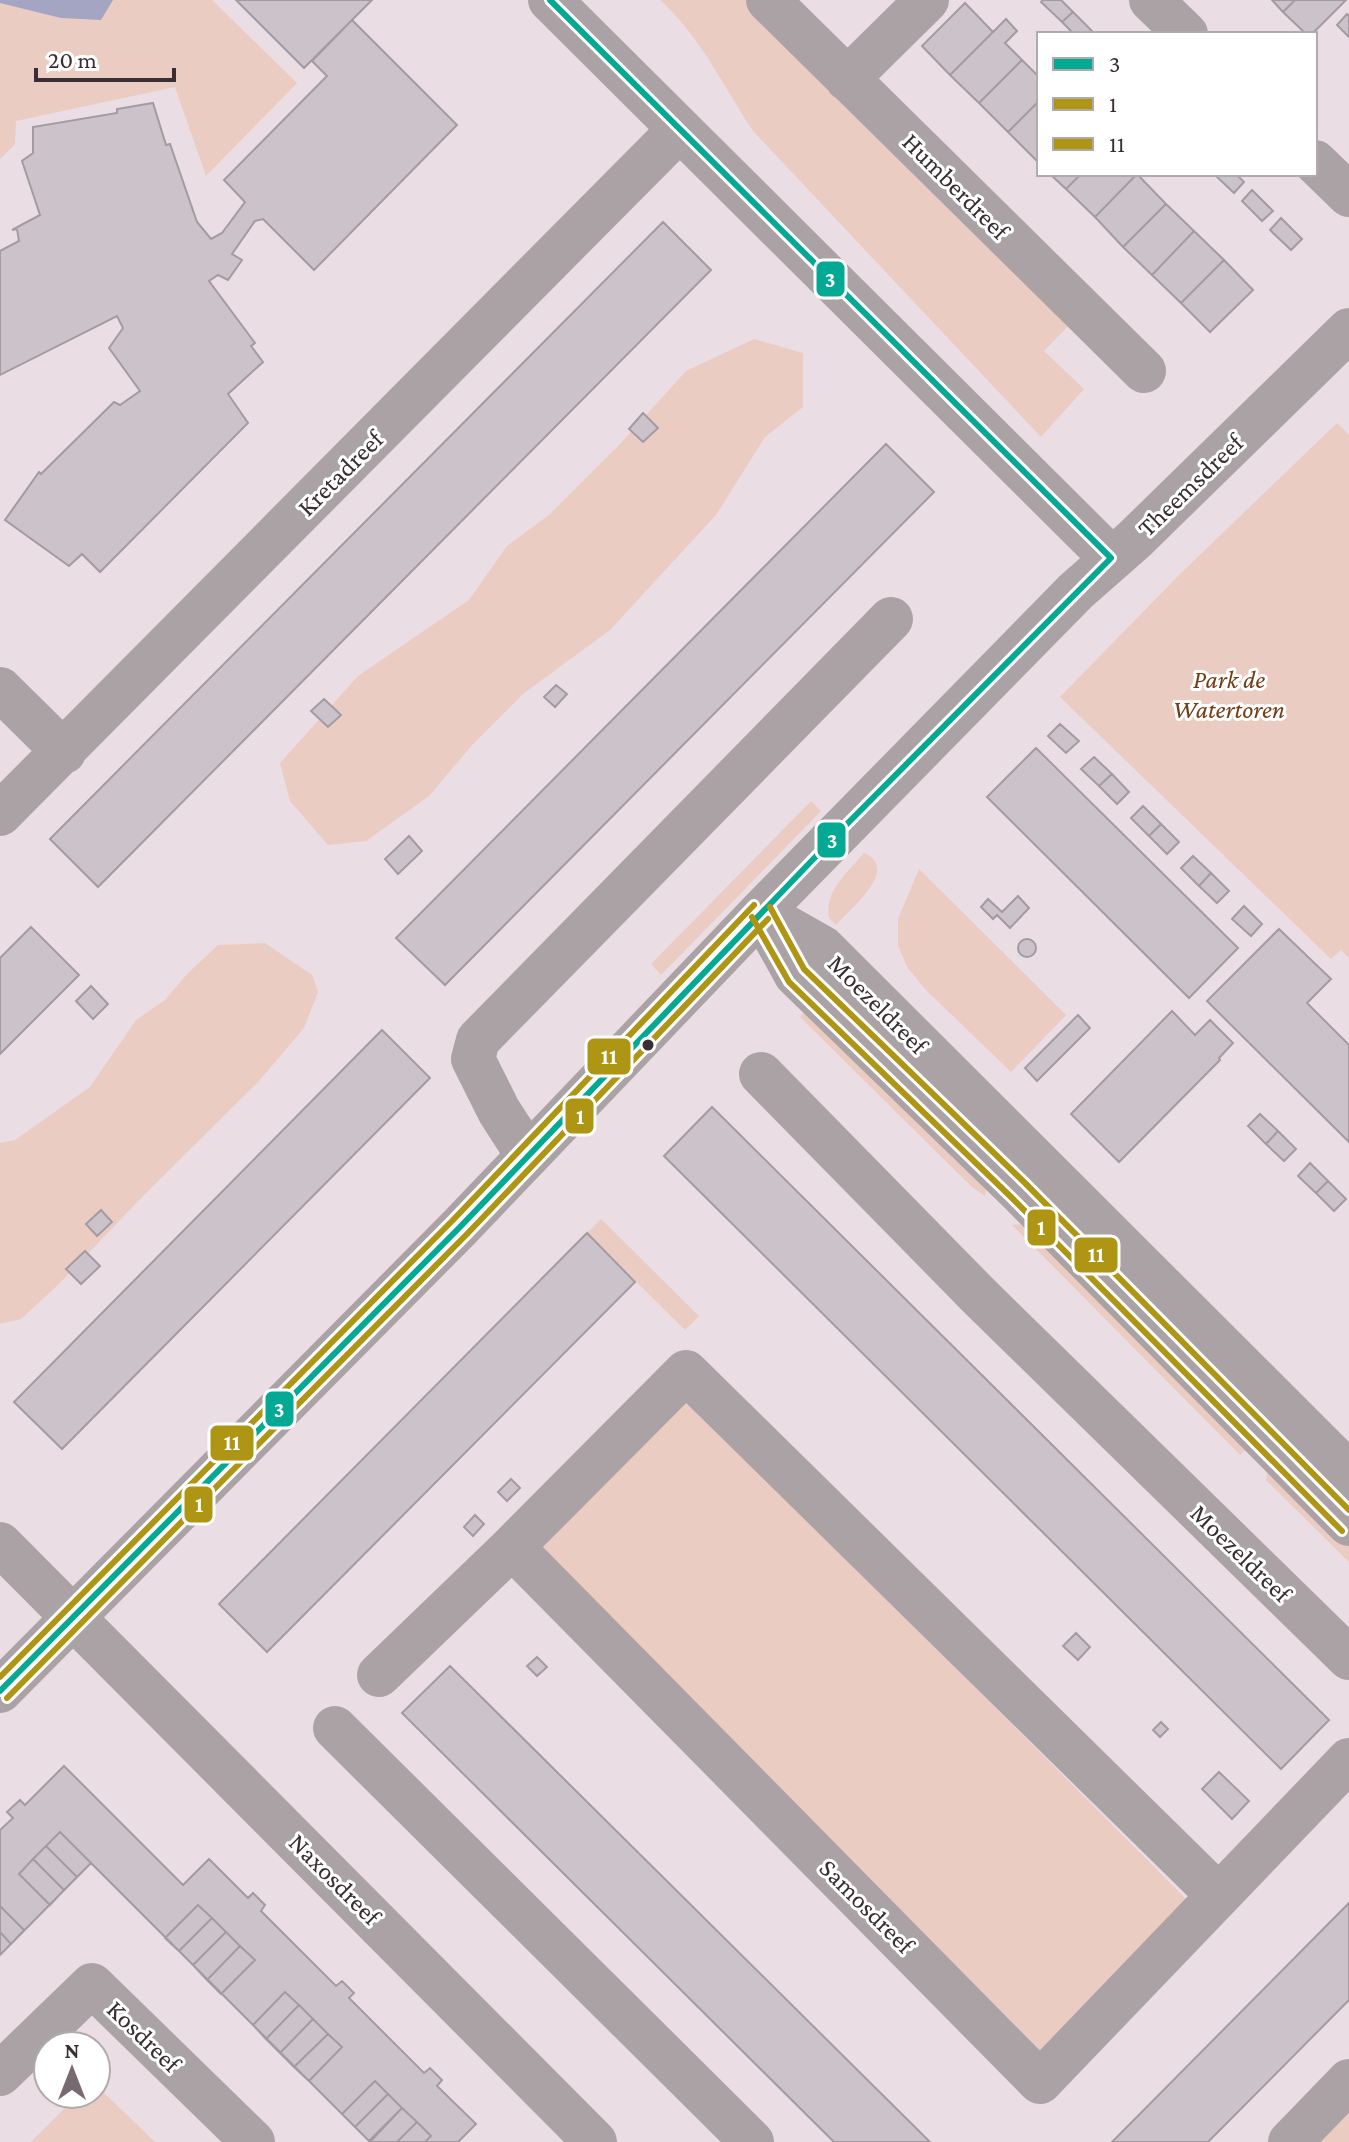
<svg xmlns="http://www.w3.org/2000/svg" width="1349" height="2142" viewBox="0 0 1349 2142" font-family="'Crimson Pro',serif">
<rect width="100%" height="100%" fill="#ebdde4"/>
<!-- green -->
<path fill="#eaccc2" d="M0,0H212L297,83L206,176L175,87L16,121L15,144L0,159Z
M660,0H745L1071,323L1044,351L1084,389L1041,437L753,131C723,86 701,37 660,0Z
M754,339L803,353V407L765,437L716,515L610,630L523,694L473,744L429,796L366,841L328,845L290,801L280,763L358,676L469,600L507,546L549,515L621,443L686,371Z
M1337,423L1349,435V958L1341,950L1331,959L1060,697L1179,575Z
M811,801L821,811L661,975L651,964Z
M864,853C901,869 849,910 836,925L829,918C824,891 848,872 864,853Z
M919,869L1066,1015L1011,1072L925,989L907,967L898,945V919Z
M265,943L312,975L318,992L304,1028L258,1082L144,1195L59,1284L21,1319L0,1324V1143L15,1140L90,1087L136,1020L165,1000L187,974L218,945Z
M807,1009L986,1189L985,1196L972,1187L800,1017Z
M601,1219L699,1316L685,1330L587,1233Z
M1022,1224L1255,1441L1240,1455L1012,1225Z
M685,1398L710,1420L1189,1902L1041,2058L540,1551Z
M1268,1469L1349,1536V1562L1266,1480Z
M96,2085L155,2142H31L79,2094H96Z
M1349,2107V2142H1314Z"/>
<!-- water -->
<path fill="#a4a4c3" d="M0,0H113L101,20L61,18L0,3Z"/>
<!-- building -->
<path fill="#ccc3ca" stroke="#a49aa2" stroke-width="2" d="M236,0H372L304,68Z
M1043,0H1061L1073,12L1062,22L1041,2Z
M1272,0H1295L1283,12Z
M1295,0H1346L1312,34H1306L1283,12Z
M965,3L993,32L950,75L922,46Z
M1073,12L1095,34H1074L1062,22Z
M1347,14L1349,16V37L1337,25Z
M1006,19L1017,31L1005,43L1022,60L979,103L950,75Z
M352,20L457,125L314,270L263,219L255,221L232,254L242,260L228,280L218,275L209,281L255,343L251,346L263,362L228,394L248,423L100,572L82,554L69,566L5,520L39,472L41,474L114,402L120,405L140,391L109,348L123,328L117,316L0,375V251L19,241L17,229L12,230L40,215L22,161L33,153V127L117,113V109L153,103L166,145L170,144L197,222L211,239L222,233L245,202L224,180L327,76L312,61Z
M1022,60L1039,77V101L1008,132L979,103Z
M1039,101V157L1036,160L1008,132Z
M1050,174H1081L1066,189Z
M1081,174H1137L1095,217L1066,189Z
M1137,174L1166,204L1123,247L1095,217Z
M1214,174H1236L1244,182L1234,193Z
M1252,190L1273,211L1262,221L1242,201Z
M1166,204L1194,231L1152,275L1123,247Z
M1281,218L1302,239L1291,250L1270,230Z
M663,222L711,270L98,887L50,839Z
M1194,231L1224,260L1181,303L1152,275Z
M1224,260L1253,290L1210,332L1181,303Z
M643,413L658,428L643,442L629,429Z
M886,444L934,492L445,985L396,938Z
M556,685L567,694L555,707L544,697Z
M324,699L341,715L328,727L311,711Z
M1060,724L1079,741L1066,753L1048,736Z
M1036,748L1238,948L1189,998L987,797Z
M1094,757L1112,774L1099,786L1081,769Z
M1112,774L1129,792L1117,804L1099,786Z
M1143,806L1161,824L1149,836L1131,818Z
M1161,824L1179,842L1167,854L1149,836Z
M409,836L422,851L398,874L385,859Z
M1193,856L1211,873L1199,886L1181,868Z
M1211,873L1229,891L1217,903L1199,886Z
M1018,896L1029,908L1010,928L997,915L993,919L981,907L988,899L1002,912Z
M1244,906L1262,924L1251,936L1232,919Z
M31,927L79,975L0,1054V958Z
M1279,929L1331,979L1307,1003L1349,1045V1142L1207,1001Z
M1018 948a9 9 0 1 1 18 0a9 9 0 1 1-18 0Z
M91,986L108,1004L93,1019L76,1001Z
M1172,1011L1195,1035L1210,1020L1233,1043L1219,1058L1220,1060L1119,1162L1071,1114Z
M1078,1015L1090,1028L1037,1081L1025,1068Z
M382,1030L430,1078L62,1449L14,1402Z
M712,1107L1329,1720L1281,1769L664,1156Z
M1260,1114L1278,1131L1266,1144L1248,1126Z
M1278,1131L1296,1149L1284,1161L1266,1144Z
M1310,1163L1328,1181L1316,1193L1298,1176Z
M1328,1181L1346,1199L1334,1211L1316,1193Z
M101,1210L112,1222L97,1236L86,1224Z
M587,1233L635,1282L267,1652L219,1604Z
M85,1251L100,1266L81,1284L66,1269Z
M511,1479L520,1488L507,1501L498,1492Z
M475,1515L484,1524L473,1536L464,1527Z
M1076,1633L1090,1647L1078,1660L1063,1646Z
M537,1657L547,1667L537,1676L527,1666Z
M450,1666L930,2142H834L402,1713Z
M1161,1722L1168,1729L1160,1737L1153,1730Z
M64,1766L183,1885L209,1859L248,1898L253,1893L265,1905L261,1911L336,1986L342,1981L354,1993L349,1998L424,2073L430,2068L442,2080L437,2086L476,2124L458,2142H370L91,1863L0,1955V1830L13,1818L7,1812L20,1800L25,1805Z
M1219,1772L1249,1801L1232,1819L1202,1789Z
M60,1832L91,1863L77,1877L46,1846Z
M46,1846L77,1877L64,1890L33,1859Z
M33,1859L64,1890L50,1905L19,1874Z
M1349,1903V2000L1208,2142H1112Z
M198,1905L212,1918L179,1951L165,1938Z
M0,1906L24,1930L11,1944L0,1932Z
M212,1918L226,1932L193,1965L179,1951Z
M0,1932L11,1944L0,1955Z
M226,1932L240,1946L207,1980L193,1965Z
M240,1946L255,1960L221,1994L207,1980Z
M285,1992L299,2005L266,2039L253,2025Z
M299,2005L313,2019L280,2053L266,2039Z
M313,2019L328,2034L294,2067L280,2053Z
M328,2034L342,2047L309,2081L294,2067Z
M375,2081L388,2094L355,2127L342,2114Z
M388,2094L402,2108L369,2141L355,2127Z
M402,2108L417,2122L397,2142H370Z
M417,2122L431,2136L425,2142H397Z"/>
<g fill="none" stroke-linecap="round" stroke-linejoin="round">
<!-- minor -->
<path stroke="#aaa2a4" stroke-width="44" d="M550,0L1111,558
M768,0L1144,371
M1151,0L1186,34
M847,79L927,0
M1315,162L1349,195
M0,689L64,752
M0,814L679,130
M761,912L796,975L1018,1190L1349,1524
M763,914L823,948L1349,1473
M761,1074L979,1296L1349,1658
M528,1156L499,1111L473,1059L478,1040L891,619
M0,1544L595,2142
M379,1675L512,1547
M0,1691L460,1227L761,912L1076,591L1134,540L1349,330
M335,1728L752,2142
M1218,1895L686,1372L512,1547L1040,2082L1349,1760
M0,2074L92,1985L253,2142
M1290,2142L1349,2081"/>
<defs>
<path id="bus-1" d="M550,0L1111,558
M0,1691L460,1227L847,824L1111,558"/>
<path id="bus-2" d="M752,917L789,982L1011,1197L1342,1531
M7,1698L467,1234L768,919"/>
<path id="bus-3" d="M770,907L804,969L1025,1183L1349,1510
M0,1677L453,1220L754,905"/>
</defs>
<!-- bus-1 casing -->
<use href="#bus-1" stroke="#fff" stroke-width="12"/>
<!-- bus-2 casing -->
<use href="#bus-2" stroke="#fff" stroke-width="12"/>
<!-- bus-3 casing -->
<use href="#bus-3" stroke="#fff" stroke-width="12"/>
<!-- bus-1 -->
<use href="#bus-1" stroke="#03a993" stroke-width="6"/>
<!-- bus-2 -->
<use href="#bus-2" stroke="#ae9514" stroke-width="6"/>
<!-- bus-3 -->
<use href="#bus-3" stroke="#ae9514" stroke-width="6"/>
</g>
<!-- markers -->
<circle fill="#382e33" stroke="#fff" stroke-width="3" cx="648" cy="1045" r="7"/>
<g text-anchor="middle" stroke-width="6" stroke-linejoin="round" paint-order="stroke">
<!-- street labels -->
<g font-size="26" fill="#382e33" stroke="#fff">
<text transform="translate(956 186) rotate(45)" y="9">Humberdreef</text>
<text transform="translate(340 473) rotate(-45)" y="9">Kretadreef</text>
<text transform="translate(1190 485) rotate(-44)" y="9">Theemsdreef</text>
<text transform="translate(878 1004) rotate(45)" y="9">Moezeldreef</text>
<text transform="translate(1241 1553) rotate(44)" y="9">Moezeldreef</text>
<text transform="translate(335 1879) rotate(45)" y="9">Naxosdreef</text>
<text transform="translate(867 1906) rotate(45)" y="9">Samosdreef</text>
<text transform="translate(144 2036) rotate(44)" y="9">Kosdreef</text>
</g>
<!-- park labels -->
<g font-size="26" font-style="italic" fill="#723c15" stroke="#fff">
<text x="1229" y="688">Park de<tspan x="1229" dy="30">Watertoren</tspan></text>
</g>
</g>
<g stroke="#fff" stroke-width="3">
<rect x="815" y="260" width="31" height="38" rx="8" fill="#03a993"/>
<rect x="816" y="821" width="31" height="38" rx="8" fill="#03a993"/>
<rect x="586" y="1037" width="46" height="39" rx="8" fill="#ae9514"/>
<rect x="564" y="1097" width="31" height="38" rx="8" fill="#ae9514"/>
<rect x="1026" y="1208" width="31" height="39" rx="8" fill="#ae9514"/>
<rect x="1073" y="1236" width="46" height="38" rx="8" fill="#ae9514"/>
<rect x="264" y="1390" width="31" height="38" rx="8" fill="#03a993"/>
<rect x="209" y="1424" width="46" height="38" rx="8" fill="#ae9514"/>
<rect x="183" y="1485" width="31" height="39" rx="8" fill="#ae9514"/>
</g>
<g font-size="22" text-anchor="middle" font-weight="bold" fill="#fff">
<text x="830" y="287">3</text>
<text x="832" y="848">3</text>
<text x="609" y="1064">11</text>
<text x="580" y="1124">1</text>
<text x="1041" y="1235">1</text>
<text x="1096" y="1262">11</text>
<text x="279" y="1417">3</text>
<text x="232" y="1450">11</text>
<text x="199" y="1512">1</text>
</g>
<!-- legend -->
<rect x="1037" y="32" width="280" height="144" fill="#ffffff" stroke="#afabad" stroke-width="2"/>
<rect x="1053" y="58" width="40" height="12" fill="#03a993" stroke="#afabad" stroke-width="2"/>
<text x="1109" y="72" font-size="24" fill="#382e33">3</text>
<rect x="1053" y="98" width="40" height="12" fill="#ae9514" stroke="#afabad" stroke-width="2"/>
<text x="1109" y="112" font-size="24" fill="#382e33">1</text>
<rect x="1053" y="138" width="40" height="12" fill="#ae9514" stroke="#afabad" stroke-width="2"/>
<text x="1109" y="152" font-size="24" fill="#382e33">11</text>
<!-- north arrow -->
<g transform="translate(72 2070)"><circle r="38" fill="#ffffff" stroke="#afabad" stroke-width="2"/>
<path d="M0-6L14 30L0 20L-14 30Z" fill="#776b71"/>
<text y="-12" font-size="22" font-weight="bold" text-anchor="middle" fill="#382e33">N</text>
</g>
<!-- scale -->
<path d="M36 68v12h138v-12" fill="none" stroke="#382e33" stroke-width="4"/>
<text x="48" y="68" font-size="24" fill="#382e33" stroke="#ffffff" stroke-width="6" paint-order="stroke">20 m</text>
</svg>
